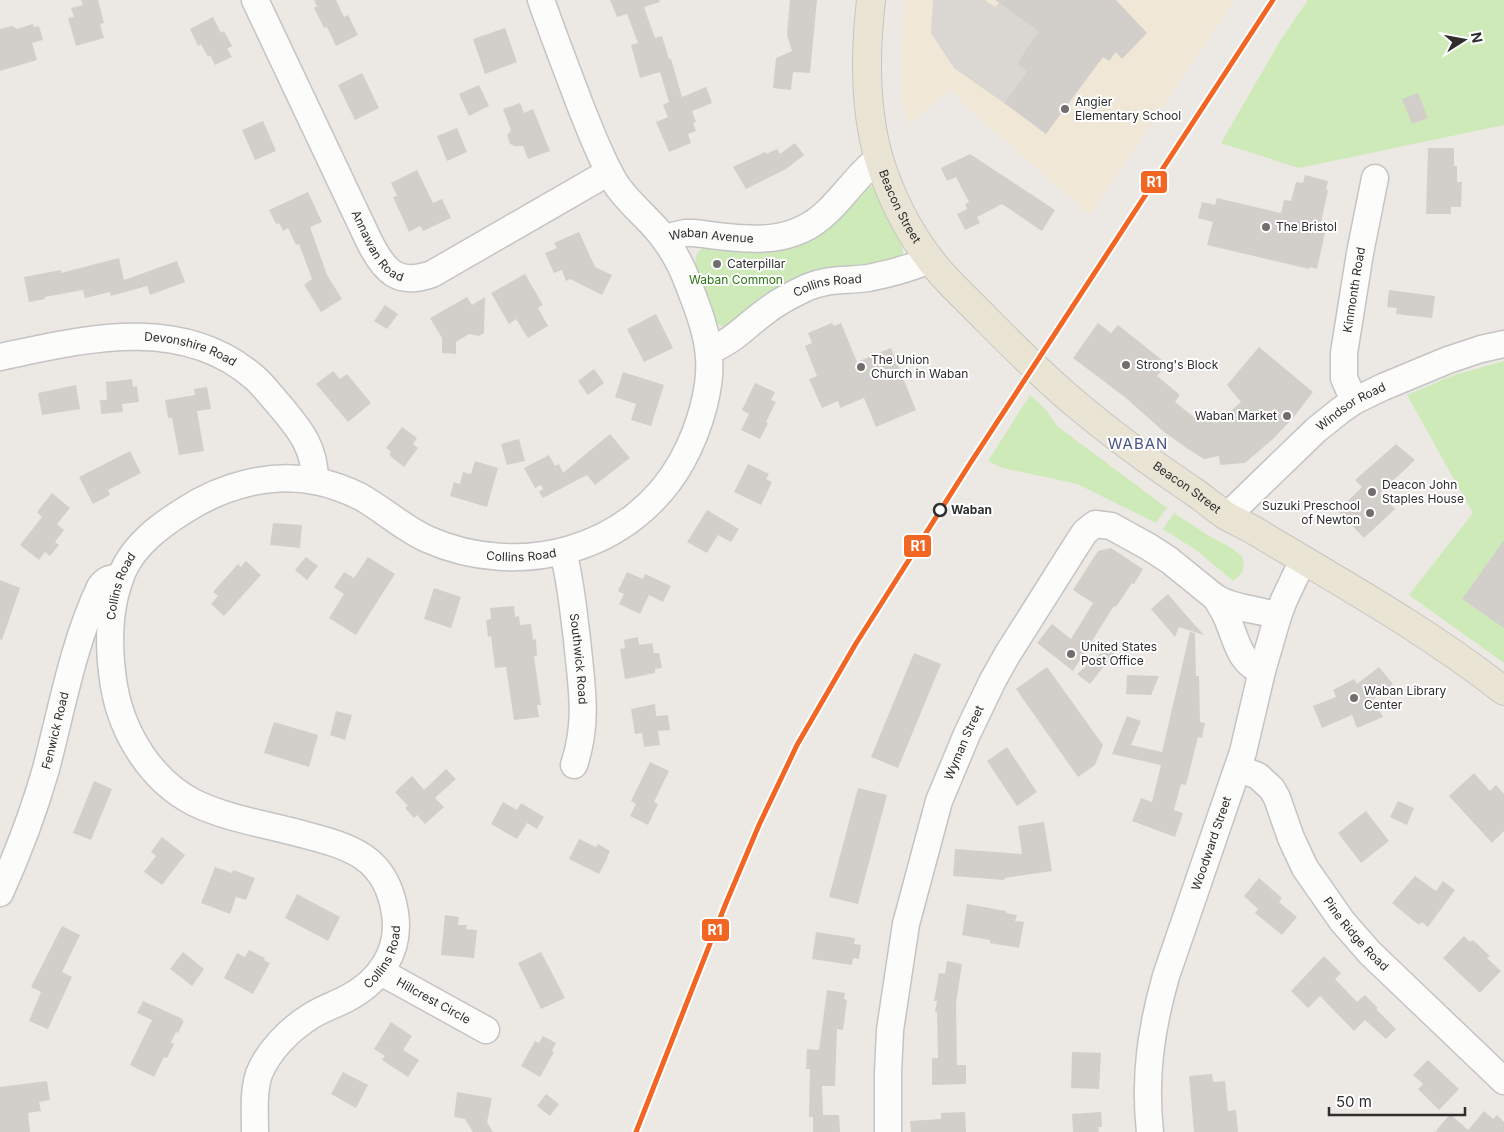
<svg xmlns="http://www.w3.org/2000/svg" width="1504" height="1132" viewBox="0 0 1504 1132" font-family="Inter,sans-serif">
<rect width="100%" height="100%" fill="#ece8e3"/>
<!-- education -->
<path fill="#f0e7d7" d="M904,0H1235L1090,215L971,111L951,90L909,124L902,103L901,63Z"/>
<!-- green -->
<path fill="#ceeab9" d="M1308,0H1504V125L1299,168L1221,143L1280,41Z
M867,186H872L875,188L890,223L902,244L903,254L900,258L727,327L721,326L713,319C708,306 692,269 696,257C697,251 703,248 707,245H744Z
M1504,361V663L1409,595L1473,513L1407,395L1454,375Z
M1030,395L1046,410L1057,426L1167,508L1156,523L1077,484L1003,468L988,461Z
M1174,513L1209,536L1228,546L1242,556L1244,562L1242,573L1233,581L1196,550L1163,529Z"/>
<!-- plaza -->
<path fill="#dad6d2" d="M933,0H985L995,7L999,3L1039,32L1028,46L1017,64L1027,71L1004,103L954,68L931,33Z"/>
<!-- building -->
<path fill="#d2cfcb" d="M81,0H98L104,23L100,24L104,38L76,46L68,18L74,17L71,8L83,5Z
M314,0H336L344,17L348,15L358,35L336,46L327,27L324,28L314,8L317,6Z
M610,0H659L660,2L644,7L655,38L662,36L669,59H671L682,97L706,87L712,103L692,111L696,122L693,123L696,131L688,134L691,143L669,152L656,122L668,117L663,105L669,102L660,72L640,78L631,45L638,43L627,14L617,17Z
M790,0H817L810,73L793,72L791,90L773,88L776,58L792,51L787,35Z
M995,0H1116L1147,33L1122,59L1116,52L1109,61L1103,57L1046,134L1004,103L1027,71L1017,64L1028,46L1039,32Z
M213,17L221,33L224,31L232,46L227,49L232,57L215,65L210,55L208,57L201,44L198,46L190,29Z
M33,24L34,27L39,26L43,40L32,43L37,60L0,71V29L12,26L17,29Z
M505,28L517,62L485,74L473,39Z
M362,73L379,108L355,120L338,85Z
M479,85L489,106L469,116L459,94Z
M1418,93L1428,118L1412,124L1402,99Z
M520,103L524,113L533,109L550,151L528,159L523,146H515L510,144L507,135L511,130L503,109Z
M263,121L276,151L255,160L242,130Z
M457,128L467,152L447,161L437,136Z
M795,143L804,155L786,169L746,189L733,167L765,152L766,154L777,149L780,154Z
M1428,148H1454V166H1457V182H1462L1461,207H1451V214H1426Z
M970,154L1055,210L1042,231L1002,204L977,217L980,223L965,230L957,214L967,209L965,204L969,202L956,177L947,181L941,168Z
M417,170L433,203L442,199L451,218L423,231L420,226L409,232L393,197L397,196L391,183Z
M1305,175L1328,181L1326,190H1328L1319,232L1325,233L1317,269L1310,267L1309,269L1207,245L1213,222L1198,218L1202,202L1215,205L1217,198L1281,213L1284,200L1291,201L1296,182L1303,183Z
M308,192L322,222L310,227L327,275L342,299L321,312L304,285L312,279L299,244L296,245L288,228L283,231L279,223L276,224L269,210Z
M579,232L595,267L612,275L602,295L570,279L566,281L562,270L554,273L545,253L557,248L554,243Z
M119,258L124,280L177,261L185,282L150,295L147,286L111,296L110,292L85,298L83,290L45,297V299L29,302L24,277L61,270V273Z
M525,274L543,305L538,308L548,326L528,338L516,319L509,324L491,293Z
M1389,290L1435,296L1432,318L1396,314L1397,308L1387,307Z
M467,297L472,305L485,297L484,333L479,336L469,334L456,342V354L442,353V338L430,318Z
M385,305L398,314L387,329L374,321Z
M656,314L673,348L644,362L627,329Z
M832,323L834,326L841,323L857,362L891,348L916,410L876,427L864,398L840,408L838,401L822,408L809,379L817,376L805,346L812,343L808,333Z
M1098,323L1111,333L1118,325L1167,364L1157,376L1180,395L1175,402L1200,422L1205,415L1217,423L1241,402L1227,385L1259,347L1313,392L1293,418L1273,439L1245,463L1220,465L1219,456L1204,459L1188,449L1164,432L1126,398L1073,358Z
M594,369L604,383L588,395L578,381Z
M333,371L340,379L347,374L371,403L348,422L316,384Z
M623,372L664,385L651,426L631,420L636,404L615,397Z
M132,379L133,387L137,386L139,402L122,404L123,412L101,414L100,400H107L106,382Z
M755,383L775,392L771,400L776,402L766,422L768,423L760,439L741,430L749,414L742,410Z
M76,385L80,409L42,415L38,393Z
M207,387L211,409L197,411L204,451L179,455L172,418H168L165,400L195,395L194,389Z
M402,427L417,438L413,444L418,448L404,467L389,455L391,452L386,448Z
M610,434L630,458L595,485L587,475L543,498L539,492L543,489L541,485L535,488L524,468L549,455L555,466L559,464L563,473Z
M519,439L525,461L507,465L501,444Z
M1396,444L1415,460L1380,493L1395,509L1364,538L1338,511L1362,487L1355,480Z
M130,451L141,473L108,490L110,495L93,504L79,477Z
M475,461L498,468L487,507L450,496L454,482L460,484L463,472L471,474Z
M748,464L769,474L766,479L772,482L761,505L734,492Z
M52,493L70,508L57,524L64,530L55,542L59,545L50,556L45,552L39,560L20,545L42,517L37,512Z
M707,510L739,529L731,542L718,535L707,553L687,542Z
M273,523L302,525L300,548L270,545Z
M1504,540V628L1462,599Z
M1111,548L1143,569L1134,584L1132,583L1116,607L1114,606L1073,671L1037,643L1052,624L1071,639L1093,603L1073,590L1098,551Z
M306,557L318,566L307,580L295,570Z
M368,557L395,574L356,635L329,618L344,594L334,587L344,572L354,578Z
M246,561L261,575L224,616L211,604L218,596L213,592L238,564L241,567Z
M627,572L643,579L645,574L671,586L663,602L649,595L640,614L619,604L624,594L618,591Z
M0,580L20,588L2,640L0,639Z
M434,588L461,597L451,628L424,619Z
M1168,594L1185,614L1204,635L1179,627L1175,637L1151,609Z
M514,606L515,617L519,616L520,625L531,624L533,640L536,639L537,656H534L541,705H537L539,717L514,720L506,667L495,668L491,636L488,637L486,620L491,619L490,608Z
M1190,632L1195,633L1196,676H1199L1200,722L1205,723L1202,738L1198,737L1186,785L1181,784L1174,810L1183,813L1175,837L1132,821L1141,798L1152,802L1161,765L1112,754L1127,716L1141,721L1131,745L1162,752Z
M638,637L639,645L652,643L654,653H659L662,668L655,669V673L625,679L620,649L625,648L624,640Z
M1114,642L1119,647L1090,684L1077,674Z
M914,653L941,664L898,768L871,757Z
M1047,667L1103,745L1095,765L1078,777L1016,689Z
M1379,667L1393,684L1373,699L1383,717L1357,728L1352,715L1322,728L1313,706L1336,697L1333,690L1354,679L1357,684Z
M1127,675L1159,676L1151,695L1126,694Z
M655,704L656,716L668,715L670,730L658,731L660,745L644,747L642,733L635,734L631,709Z
M336,711L352,715L345,740L330,735Z
M274,722L318,735L309,767L264,753Z
M1007,747L1037,792L1017,806L987,761Z
M650,762L669,771L654,802L658,804L648,825L630,816L636,804L631,801Z
M446,769L456,779L435,798L444,807L425,824L417,815L414,818L405,808L408,806L395,792L412,776L424,790Z
M1474,773L1490,791L1496,785L1504,794V831L1492,843L1449,796Z
M94,781L112,789L91,840L73,833Z
M858,788L887,795L858,904L829,897Z
M1398,801L1414,808L1407,825L1390,817Z
M503,802L517,810L521,803L544,817L537,829L527,823L517,839L491,824Z
M1366,811L1389,841L1361,863L1338,833Z
M1044,822L1052,871L1005,878L1004,880L953,876L955,849L1022,854L1018,826Z
M162,837L185,855L162,885L144,872L156,856L151,852Z
M579,839L596,847L598,844L610,851L607,857H608L599,874L569,859Z
M215,867L232,873L233,870L255,878L246,900L236,897L230,914L201,903Z
M1415,876L1436,891L1443,881L1455,890L1428,927L1422,922L1419,925L1392,903Z
M1259,878L1282,898L1279,902L1297,917L1282,935L1255,913L1258,909L1244,896Z
M297,894L340,917L328,941L285,918Z
M967,904L1006,911V913L1017,915L1015,921L1024,922L1019,948L990,943V940L962,935Z
M445,915L459,917L458,925H467L466,929L477,930L474,958L441,955Z
M62,926L80,935L62,972L72,977L48,1029L29,1021L41,992L31,987Z
M816,932L855,938L854,944L861,945L859,959L853,958L852,965L812,959Z
M1464,936L1470,942L1473,940L1490,956L1487,958L1501,971L1480,993L1443,958Z
M249,950L265,958L264,960L270,963L253,994L224,978L237,953L245,957Z
M183,952L204,969L192,986L170,969Z
M541,952L565,998L541,1009L518,963Z
M1324,956L1341,973L1335,979L1357,1002L1365,995L1378,1008L1376,1009L1396,1029L1386,1039L1365,1020L1354,1031L1320,996L1308,1008L1291,991Z
M947,961L962,964L956,1003L957,1065H966V1084L932,1085V1058H938L937,1012H935L937,1001H934L939,973L945,974Z
M827,990L845,993L844,999L847,1000L843,1030L837,1029L835,1086H822L823,1115H839L840,1132H813V1117H809L810,1069H806L807,1049L819,1050Z
M143,1001L183,1019L182,1021H184L178,1033L176,1032L171,1042L174,1044L167,1058L164,1057L154,1077L130,1065L152,1020L137,1013Z
M391,1022L412,1036L403,1050L419,1060L408,1077L382,1060L385,1056L374,1049Z
M543,1036L556,1043L552,1051L554,1052L540,1077L521,1066L535,1041L539,1043Z
M1072,1052L1101,1053L1099,1089L1071,1088Z
M1428,1060L1459,1089L1439,1110L1418,1089L1423,1084L1413,1075Z
M343,1072L368,1085L356,1108L331,1094Z
M1212,1074L1213,1082L1225,1081L1228,1111L1236,1110L1238,1132H1194L1189,1076Z
M47,1081L50,1100L39,1102L41,1111L28,1113L30,1132H0V1087Z
M457,1092L492,1098L487,1122L493,1132H473L465,1119L454,1117Z
M546,1094L559,1104L550,1116L537,1106Z
M1484,1111L1493,1119L1497,1115L1504,1122V1132H1435L1450,1114L1468,1130Z
M965,1112L966,1132H911L910,1121L941,1119V1113Z
M1101,1112L1102,1127H1098L1099,1132H1073L1072,1114Z"/>
<g fill="none" stroke-linecap="round" stroke-linejoin="round">
<defs>
<g id="minor">
<path id="s1" d="M255,0L370,243C385,272 398,286 432,274L609,172"/>
<path id="s2" d="M664,238L685,233H693C741,238 789,250 828,211C846,194 859,173 879,158"/>
<path id="s3" d="M709,351C735,340 743,328 765,312C777,302 793,294 808,287C830,278 846,281 868,278C890,274 910,268 930,260"/>
<path id="s4" d="M0,357C85,339 182,314 255,378C265,387 272,397 281,407C301,431 315,448 315,481"/>
<path id="s5" d="M1354,401L1344,378V353L1360,253L1375,178"/>
<path id="s6" d="M1227,516L1316,430L1341,410L1354,401L1383,387L1448,360L1481,349L1504,344"/>
<path id="s7" d="M563,552C571,581 573,610 577,639C581,684 589,720 574,765"/>
<path d="M1216,598C1221,606 1226,614 1229,623C1237,642 1240,663 1262,671"/>
<path id="s8" d="M1238,768L1258,776L1272,789L1277,798L1291,838L1305,868L1342,921L1370,953L1504,1081"/>
<path id="s9" d="M0,893C18,853 34,811 46,769C62,708 73,644 100,587C105,580 111,577 120,579"/>
<path id="s10" d="M381,972L486,1030"/>
<path id="s11" d="M255,1132C255,1113 253,1092 259,1074C268,1051 290,1029 311,1016C322,1009 334,1005 346,999C379,982 401,952 395,913C386,854 347,846 298,833C264,824 226,818 195,803C151,781 122,733 114,686C108,649 108,606 123,571C135,544 161,525 185,510C222,486 271,472 315,481C331,484 347,490 361,497C384,510 403,528 427,539C519,580 632,551 682,461C699,430 714,384 708,348C705,326 696,304 688,283C681,264 672,248 659,232C645,215 626,201 614,181C601,159 592,134 582,110C568,73 554,37 541,0"/>
<path id="s12" d="M888,1132V1073L890,1030L906,924L939,801L967,734L993,680L1007,655L1079,541L1085,532L1095,524L1111,526L1149,547L1169,560L1216,598C1235,609 1257,609 1278,616"/>
<path id="s13" d="M1150,1132C1144,1077 1151,1029 1166,976L1243,752L1262,671L1278,616L1284,600L1303,560"/>
</g>
<g id="major">
<path id="s14" d="M871,0C865,52 864,108 879,159C890,195 908,231 931,261C948,283 970,302 989,322C1021,354 1053,386 1088,414C1122,442 1157,467 1193,491C1204,499 1214,507 1225,515C1237,522 1249,527 1260,534C1343,584 1428,631 1504,691"/>
</g>
</defs>
<!-- minor casing -->
<use href="#minor" stroke="#c5c4c4" stroke-width="29"/>
<!-- major casing -->
<use href="#major" stroke="#c6c5c3" stroke-width="30"/>
<!-- minor -->
<use href="#minor" stroke="#fcfcfb" stroke-width="26"/>
<!-- major -->
<use href="#major" stroke="#e9e4d4" stroke-width="28"/>
<defs>
<path id="rail-1" d="M636,1132L726,903L759,825L797,745L855,645L971,462L1273,0"/>
</defs>
<!-- rail-1 casing -->
<use href="#rail-1" stroke="#fff" stroke-width="9"/>
<!-- rail-1 -->
<use href="#rail-1" stroke="#f26522" stroke-width="5"/>
</g>
<!-- markers -->
<g fill="#706f6d" stroke="#fff" stroke-width="2">
<circle cx="1065" cy="109" r="5"/>
<circle cx="1266" cy="227" r="5"/>
<circle cx="717" cy="264" r="5"/>
<circle cx="1126" cy="365" r="5"/>
<circle cx="861" cy="367" r="5"/>
<circle cx="1287" cy="416" r="5"/>
<circle cx="1372" cy="492" r="5"/>
<circle cx="1370" cy="513" r="5"/>
<circle cx="1071" cy="654" r="5"/>
<circle cx="1354" cy="698" r="5"/>
</g>
<circle fill="#fff" stroke="#2e2e2e" stroke-width="2.5" cx="940" cy="510" r="6"/>
<g text-anchor="middle" stroke-width="4" stroke-linejoin="round" paint-order="stroke">
<!-- poi labels -->
<g font-size="12" fill="#2e2e2e" stroke="#fff" text-anchor="start">
<text x="1075" y="106">Angier<tspan x="1075" dy="14">Elementary School</tspan></text>
<text x="1276" y="231">The Bristol</text>
<text x="727" y="268">Caterpillar</text>
<text x="871" y="364">The Union<tspan x="871" dy="14">Church in Waban</tspan></text>
<text x="1136" y="369">Strong's Block</text>
<text x="1277" y="420" text-anchor="end">Waban Market</text>
<text x="1382" y="489">Deacon John<tspan x="1382" dy="14">Staples House</tspan></text>
<text x="1360" y="510" text-anchor="end">Suzuki Preschool<tspan x="1360" dy="14">of Newton</tspan></text>
<text x="1081" y="651">United States<tspan x="1081" dy="14">Post Office</tspan></text>
<text x="1364" y="695">Waban Library<tspan x="1364" dy="14">Center</tspan></text>
</g>
<!-- street labels -->
<g font-size="12" fill="#2e2e2e" stroke="#fff">
<text dy="4" stroke="none"><textPath href="#s14" startOffset="212">Beacon Street</textPath></text>
<text dy="4" stroke="none"><textPath href="#s2" startOffset="48">Waban Avenue</textPath></text>
<text dy="4" stroke="none"><textPath href="#s1" startOffset="276">Annawan Road</textPath></text>
<text dy="4" stroke="none"><textPath href="#s3" startOffset="138">Collins Road</textPath></text>
<text dy="4" stroke="none"><textPath href="#s5" startOffset="114">Kinmonth Road</textPath></text>
<text dy="4" stroke="none"><textPath href="#s4" startOffset="194">Devonshire Road</textPath></text>
<text dy="4" stroke="none"><textPath href="#s6" startOffset="166">Windsor Road</textPath></text>
<text dy="4" stroke="none"><textPath href="#s14" startOffset="618">Beacon Street</textPath></text>
<text dy="4" stroke="none"><textPath href="#s11" startOffset="1239">Collins Road</textPath></text>
<text dy="4" stroke="none"><textPath href="#s11" startOffset="775">Collins Road</textPath></text>
<text dy="4" stroke="none"><textPath href="#s7" startOffset="108">Southwick Road</textPath></text>
<text dy="4" stroke="none"><textPath href="#s9" startOffset="172">Fenwick Road</textPath></text>
<text dy="4" stroke="none"><textPath href="#s12" startOffset="400">Wyman Street</textPath></text>
<text dy="4" stroke="none"><textPath href="#s13" startOffset="298">Woodward Street</textPath></text>
<text dy="4" stroke="none"><textPath href="#s8" startOffset="210">Pine Ridge Road</textPath></text>
<text dy="4" stroke="none"><textPath href="#s11" startOffset="235">Collins Road</textPath></text>
<text dy="4" stroke="none"><textPath href="#s10" startOffset="60">Hillcrest Circle</textPath></text>
</g>
<!-- park labels -->
<g font-size="12" fill="#2a7513" stroke="#fff">
<text x="736" y="284">Waban Common</text>
</g>
<!-- stop labels -->
<g font-size="12" font-weight="bold" fill="#2e2e2e" stroke="#fff" text-anchor="start">
<text x="951" y="514">Waban</text>
</g>
<!-- quarter labels -->
<g font-size="15" letter-spacing="1" fill="#485584" stroke="#fff">
<text x="1138" y="449">WABAN</text>
</g>
</g>
<g stroke="#fff" stroke-width="2">
<rect x="1140" y="170" width="28" height="24" rx="5" fill="#f26522"/>
<rect x="903" y="534" width="29" height="24" rx="5" fill="#f26522"/>
<rect x="701" y="918" width="29" height="24" rx="5" fill="#f26522"/>
</g>
<g font-size="14" text-anchor="middle" font-weight="bold" fill="#fff">
<text x="1154" y="187">R1</text>
<text x="918" y="551">R1</text>
<text x="715" y="935">R1</text>
</g>
<!-- north arrow -->
<g transform="translate(1464 40) rotate(79)" stroke="#ffffff" stroke-width="4" paint-order="stroke">
<path d="M0-4L9 19L0 12L-9 19Z" fill="#2e2e2e"/>
<text y="-8" font-size="14" font-weight="bold" text-anchor="middle" fill="#2e2e2e">N</text>
</g>
<!-- scale -->
<path d="M1329 1107v8h136v-8" fill="none" stroke="#2e2e2e" stroke-width="2.5"/>
<text x="1336" y="1107" font-size="15" fill="#2e2e2e" stroke="#ffffff" stroke-width="4" paint-order="stroke">50 m</text>
</svg>
